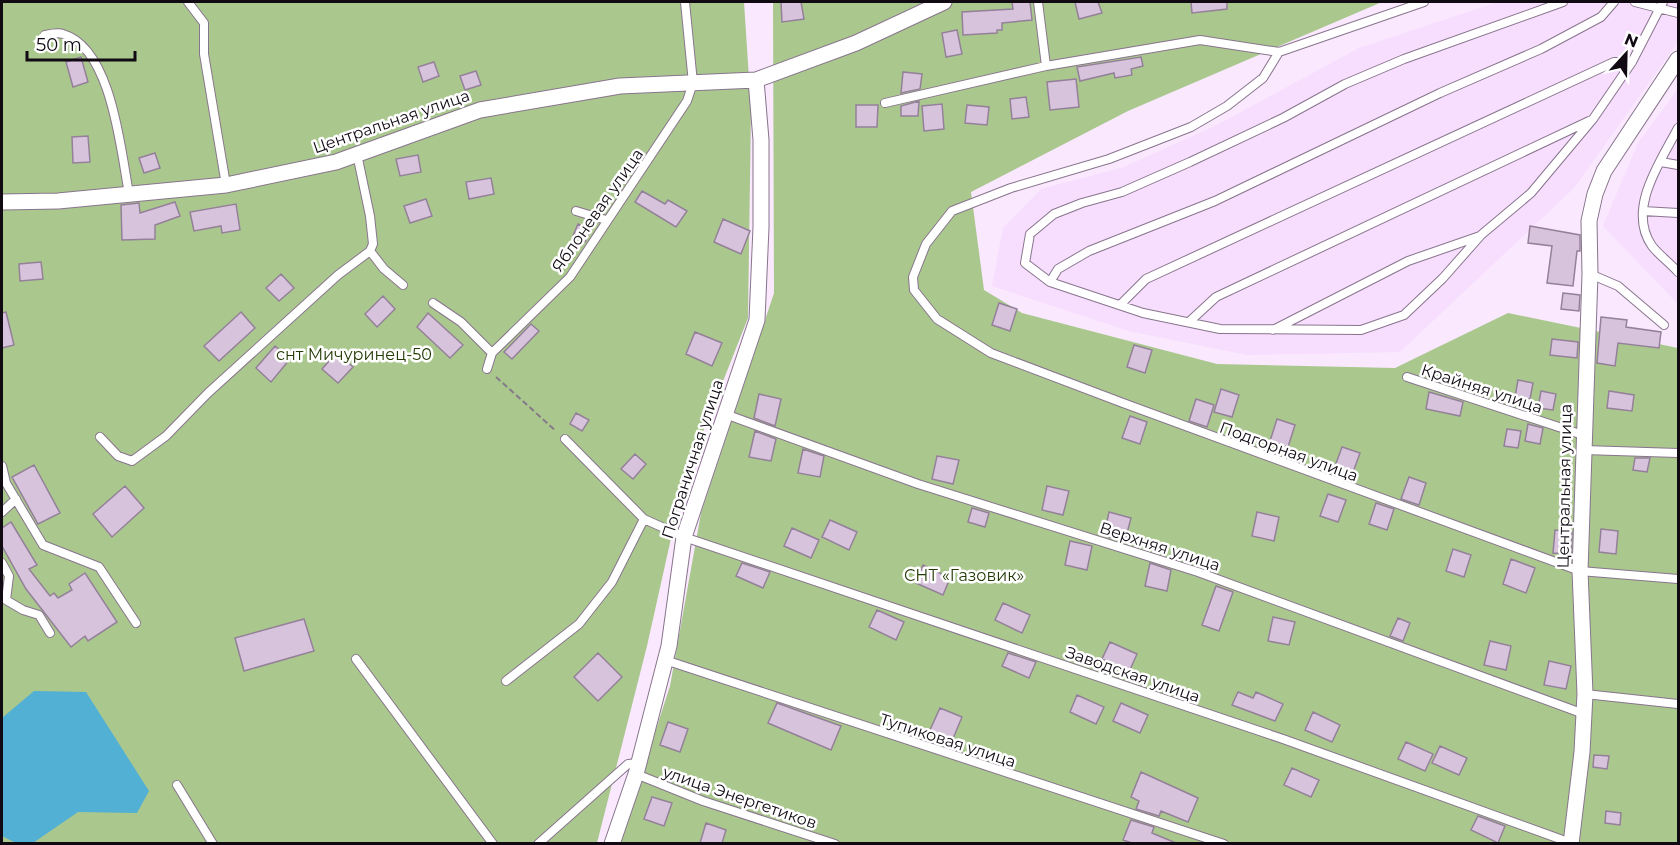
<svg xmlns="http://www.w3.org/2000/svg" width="1680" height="845" viewBox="0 0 1680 845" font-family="Montserrat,sans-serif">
<rect width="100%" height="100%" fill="#f9e8fe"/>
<!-- built -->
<path fill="#f7ddfe" d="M1498,2H1678V42L1574,188L1400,352L1247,355L1129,331L992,286L1003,228L1041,189L1124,167L1217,125L1359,48Z
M1678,89V304L1603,226L1638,143Z"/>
<!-- green -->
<path fill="#aac78e" d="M2,2H744L751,109L748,318L684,480L647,646L597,843L2,844Z
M773,2H1382L1128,111L971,192L984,290L1022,313L1217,364L1395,368L1508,313L1678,348V843L619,844L670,686L701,513L774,293Z"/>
<!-- water -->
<path fill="#52b0d5" d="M34,691L86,692L149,791L137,813L78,812L33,843H16L2,836V718Z"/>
<!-- building -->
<path fill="#d8c3dd" stroke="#948199" stroke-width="1.5" d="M781,2H801L804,19L782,22Z
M1012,2H1030L1032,20L1002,23V30H997V33L963,35L962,12L1013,9Z
M1075,2H1098L1102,13L1079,19Z
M1191,2H1227V9L1192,13Z
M957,30L962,54L946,57L942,33Z
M81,57L88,82L73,87L66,62Z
M1141,57L1143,66L1131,69L1132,75L1115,78L1114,73L1080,81L1077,67Z
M434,62L439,76L423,82L418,67Z
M476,71L481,85L465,90L460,76Z
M903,72L922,74L920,89L901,93Z
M1076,79L1079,107L1050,110L1047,82Z
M1026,97L1029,117L1012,119L1010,99Z
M919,101L918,116H901V106Z
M942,104L944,129L924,131L922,106Z
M856,105H878L877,127H856Z
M967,105L989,107L987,125L965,123Z
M88,136L90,162L73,163L72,137Z
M155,153L160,168L144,173L139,158Z
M418,155L421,172L400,176L396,159Z
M491,178L494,194L469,199L466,182Z
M642,191L665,204L668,200L687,211L676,227L635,202Z
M426,199L432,216L410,223L404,206Z
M175,202L180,216L155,225V239L122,240L121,205L139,203L140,213Z
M236,204L240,230L222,233L221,226L194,231L190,212Z
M723,219L750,231L741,254L714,242Z
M578,224L591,230L585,242L573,236Z
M1530,226L1580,235V251H1577L1573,286L1547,283L1552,246L1528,243Z
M41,262L43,279L20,281L19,264Z
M281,274L294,288L279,301L266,288Z
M1563,293L1580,295L1579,311L1561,309Z
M383,296L395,309L377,327L365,314Z
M999,303L1017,309L1010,331L992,325Z
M6,312L14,345L2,348V313Z
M241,312L255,328L219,361L204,346Z
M428,313L463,345L450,358L417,327Z
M1601,317L1627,320L1626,327L1661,332L1659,348L1618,343L1615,366L1597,363Z
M531,324L539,331L512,359L504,352Z
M695,332L722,343L712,366L686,354Z
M1552,339L1578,342L1577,358L1550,355Z
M1134,345L1152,350L1145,373L1127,367Z
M275,346L290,359L271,382L256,368Z
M337,352L353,367L338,383L322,369Z
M1518,380L1533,383L1530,399L1515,397Z
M1221,389L1239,395L1232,417L1214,412Z
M1541,391L1556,394L1553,410L1538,408Z
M1609,391L1634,395L1632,411L1607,408Z
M1429,392L1463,402L1460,416L1426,409Z
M759,394L781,399L775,426L754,418Z
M1196,399L1214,405L1207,427L1189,421Z
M576,413L589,420L582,431L570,424Z
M1130,416L1147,422L1140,444L1122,438Z
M1277,419L1295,425L1288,447L1270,441Z
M1528,424L1543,428L1540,444L1525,441Z
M1507,429L1521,431L1518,448L1504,446Z
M755,431L776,439L771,461L749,457Z
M1342,447L1360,453L1352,475L1334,469Z
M803,449L824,456L820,477L798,473Z
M635,454L646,464L633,479L621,469Z
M937,456L959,460L953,484L932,479Z
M1635,458H1650L1647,472L1633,470Z
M34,465L60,513L38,524L12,477Z
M1409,477L1426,483L1419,505L1401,499Z
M125,486L144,508L112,537L93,514Z
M1047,486L1069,491L1063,515L1042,510Z
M1328,494L1346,500L1338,522L1320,516Z
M1376,503L1394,509L1387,530L1369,524Z
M972,508L989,513L985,527L968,522Z
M1109,512L1131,518L1125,541L1104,536Z
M1257,512L1279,517L1274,541L1252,536Z
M830,520L857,532L849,550L822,537Z
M11,522L37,565L29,569L50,596L54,593L58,598L72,590L69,584L85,573L117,622L88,641L85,636L71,647L26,589L2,546V528Z
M792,528L819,540L811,558L784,546Z
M1601,529L1618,531L1616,554L1599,552Z
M1555,530L1572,532L1571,554L1553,553Z
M1070,541L1092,546L1087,570L1065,565Z
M1453,549L1471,555L1464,577L1446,571Z
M1511,559L1535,568L1526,593L1503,584Z
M742,563L770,572L763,588L736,576Z
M1150,563L1171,570L1167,591L1145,586Z
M923,565L950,578L943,595L916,583Z
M1216,586L1233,592L1219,631L1202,625Z
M1003,603L1030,615L1022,633L995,620Z
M877,610L904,622L896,640L869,627Z
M1273,617L1295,622L1289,645L1268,641Z
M1398,618L1410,623L1403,641L1390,636Z
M304,619L314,651L244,671L235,638Z
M1490,641L1511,646L1506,670L1484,665Z
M1110,642L1137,654L1129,672L1102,659Z
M598,653L622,677L598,701L574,677Z
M1008,653L1036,662L1029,678L1002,666Z
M1549,661L1571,666L1566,689L1544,685Z
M1238,692L1253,698L1256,692L1283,704L1275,721L1232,705Z
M1077,695L1104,707L1096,724L1070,712Z
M777,703L841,726L831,750L768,723Z
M1121,703L1148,715L1140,733L1113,721Z
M940,708L962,717L952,741L929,732Z
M1313,712L1340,725L1332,742L1305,730Z
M668,722L688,729L680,752L660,745Z
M1406,742L1433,754L1425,771L1398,759Z
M1440,746L1467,758L1459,775L1432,763Z
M1594,755L1609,756L1607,769L1593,767Z
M1292,768L1319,780L1311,797L1284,785Z
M1141,772L1198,798L1188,822L1161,811L1159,816L1136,809L1139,801L1131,797Z
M652,797L672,803L664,826L644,819Z
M1606,811L1621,813L1620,825L1605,823Z
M1478,816L1505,826L1498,843L1471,830Z
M1131,820L1154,827L1152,833L1176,843H1132L1123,840Z
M706,823L726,830L722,843H700Z"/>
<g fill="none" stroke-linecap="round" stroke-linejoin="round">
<defs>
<path id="lane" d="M188,2L204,23V54L226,185
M1038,2L1046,66L1200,40L1279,52L1424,2
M1563,2L1404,59L1345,84L1283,118L1190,162L1122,192L1082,203L1054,214L1030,234L1025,263L1050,282L1143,313L1220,329L1361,330L1404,315L1443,278L1481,235L1531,193L1593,119L1632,62L1663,2
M1635,2L1678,13
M45,35C50,34 58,32 63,34C112,48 121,152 129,194
M1279,52L1263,78L1227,106L1191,127L1109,159L1011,188L952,211L926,244L913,277L914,290L937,319L991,353L1123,403L1580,571L1678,579
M885,103L1046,66
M1678,128C1661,161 1626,209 1652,246C1659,255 1670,263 1678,272
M1661,162L1678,165
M576,211L606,220
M1643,211L1678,213
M370,251L384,269L403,285
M1590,274L1618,286L1664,325
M1050,282L1058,269L1089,251L1215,201L1440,93L1541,49L1601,17L1614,2
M433,303L461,322L492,353
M1120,305L1146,279L1614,62H1632
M1189,322L1216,297L1589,121
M1273,330L1408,261L1480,236
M487,369L492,353L570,277L687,101L693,83L685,2
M1407,377L1583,435
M725,414L918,484L1198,572L1584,714
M100,437L118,456L132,461L166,436L208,393L338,275L370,251L373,244L370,216L357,154
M565,439L644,519L684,537L1283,739L1571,843
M1584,450L1678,453
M2,466L6,483L43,545L99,567L136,623
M2,512L16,499
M2,563L9,576L6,600L23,610L39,615L50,633
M356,659L493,844
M665,660L1224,844
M506,681L579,624L612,582L644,519
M1585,694L1678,704
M636,774L703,801L835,844
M177,785L213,844
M538,844L628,764L639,763"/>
<path id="street" d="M2,202L58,201L226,185L336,162L480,110L620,86L756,80L856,43L944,2
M612,844L636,774L669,646L684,537L757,320L761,227V140L756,80
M1571,844L1582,752L1585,694L1580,571L1590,274L1589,221L1595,194L1604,171L1678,59"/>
</defs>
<!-- lane casing -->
<use href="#lane" stroke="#88758d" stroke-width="10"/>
<!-- street casing -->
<use href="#street" stroke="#88758d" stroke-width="17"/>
<!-- path -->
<path stroke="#867a89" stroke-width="2" stroke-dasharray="6 3" stroke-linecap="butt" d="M496,377L556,431"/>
<!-- lane -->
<use href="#lane" stroke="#fff" stroke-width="8"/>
<!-- street -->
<use href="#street" stroke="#fff" stroke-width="15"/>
</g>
<g text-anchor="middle" stroke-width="5" stroke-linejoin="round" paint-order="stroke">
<!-- street labels -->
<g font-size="16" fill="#110a13" stroke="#fff">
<text transform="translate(391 121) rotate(-19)" y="6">Центральная улица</text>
<text transform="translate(597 210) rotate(-55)" y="6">Яблоневая улица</text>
<text transform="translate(1482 388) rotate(18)" y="6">Крайняя улица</text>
<text transform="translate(1289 451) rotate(20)" y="6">Подгорная улица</text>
<text transform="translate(692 459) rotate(-72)" y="6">Пограничная улица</text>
<text transform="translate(1564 486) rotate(-89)" y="6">Центральная улица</text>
<text transform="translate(1160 546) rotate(18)" y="6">Верхняя улица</text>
<text transform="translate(1133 674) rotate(19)" y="6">Заводская улица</text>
<text transform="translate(948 740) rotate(18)" y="6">Тупиковая улица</text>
<text transform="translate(740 797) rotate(19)" y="6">улица Энергетиков</text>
</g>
<!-- park labels -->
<g font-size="16" fill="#243a05" stroke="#fff">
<text x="354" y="360">снт Мичуринец-50</text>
<text x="964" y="581">СНТ «Газовик»</text>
</g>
</g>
<!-- border -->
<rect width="1680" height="845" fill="none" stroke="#110a13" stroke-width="6"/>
<!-- north arrow -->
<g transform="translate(1626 54) rotate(22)" stroke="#ffffff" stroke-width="4.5" paint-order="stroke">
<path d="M0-4.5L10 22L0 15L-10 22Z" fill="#110a13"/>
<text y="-9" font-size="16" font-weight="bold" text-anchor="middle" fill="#110a13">N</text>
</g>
<!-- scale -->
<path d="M27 51v9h108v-9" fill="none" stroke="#110a13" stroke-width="3"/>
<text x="36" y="51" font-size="18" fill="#110a13" stroke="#ffffff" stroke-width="4.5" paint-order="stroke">50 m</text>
</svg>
